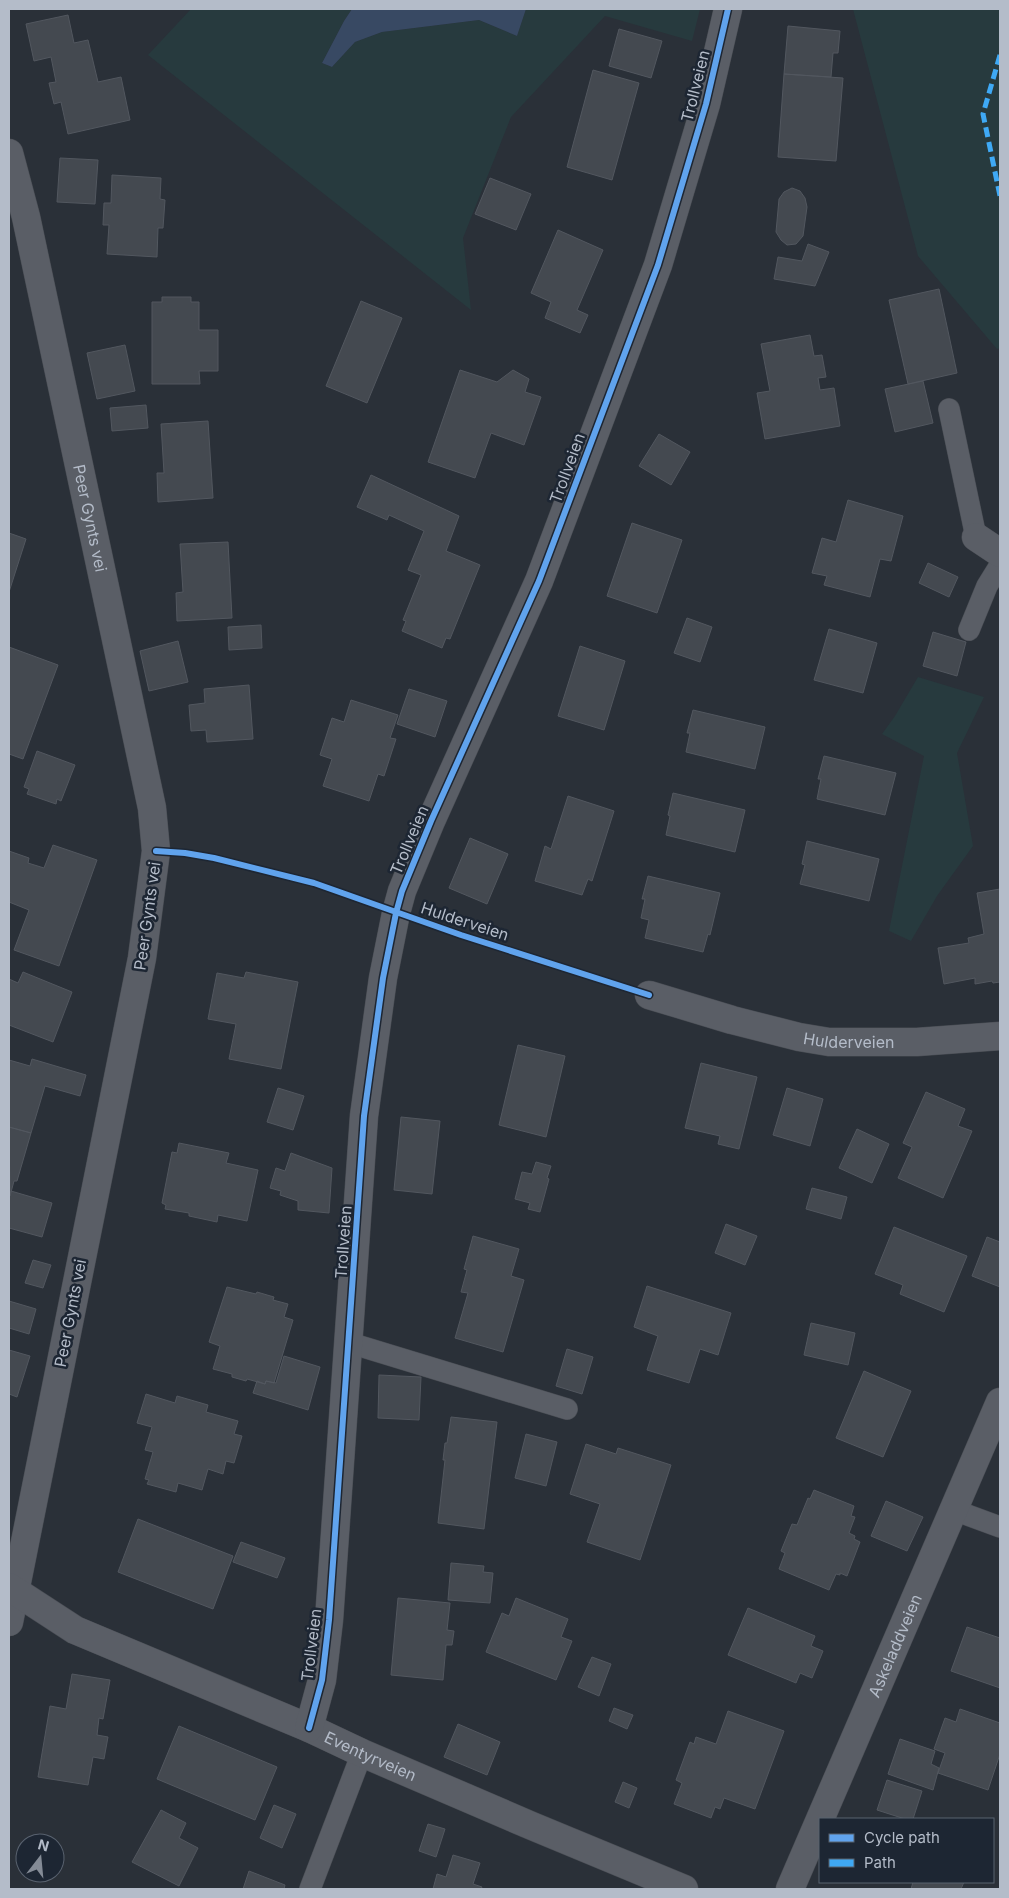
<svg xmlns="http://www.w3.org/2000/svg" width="1009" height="1898" viewBox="0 0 1009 1898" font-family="Inter,sans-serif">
<rect width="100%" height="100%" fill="#2a3038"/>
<!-- green -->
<path fill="#273a3e" d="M191,9H352L344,21L322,63L332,67L355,42L382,32L479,20L517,36L526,9H700L692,41L605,16L511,117L463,238L471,310L148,55Z
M853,9H1000V348L997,349L918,256Z
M918,677L984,697L957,753L973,846L937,896L911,941L889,931L924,756L882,734L895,716Z"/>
<!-- water -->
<path fill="#384963" d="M352,9H526L517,36L479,20L382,32L355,42L332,67L322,63L344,21Z"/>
<!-- building -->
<path fill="#444950" stroke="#52575f" d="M68,15L74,43L88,40L98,82L121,77L130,120L68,134L61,102L54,104L49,83L56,82L51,57L34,61L26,24Z
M788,26L840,31L838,53H833L831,77L784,74Z
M619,29L662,41L651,78L609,66Z
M593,70L639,83L612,180L567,167Z
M784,74L843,78L836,161L778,157Z
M60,158L98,160L95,204L57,202Z
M112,175L161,178L160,199L165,200L163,228H158L157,257L107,254L109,225H103L104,203H111Z
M490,178L531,194L516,230L475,214Z
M792,188L800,191L805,198L807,207L803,236L796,244L787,245L781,240L776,232L779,199L784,192Z
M558,230L603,250L577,310L588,315L580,333L545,318L551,302L531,293Z
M808,244L829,252L815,286L774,279L778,257L802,261Z
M939,289L957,373L908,384L889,300Z
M162,297H191V302H199V330H218V371H199L200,384H152V302H162Z
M361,301L402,318L367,403L326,386Z
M810,335L814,356L822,355L826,377L818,378L820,390L834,388L840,426L765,439L757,393L770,391L761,344Z
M125,345L135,391L97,399L87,353Z
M460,370L497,382L513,370L529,379L525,392L541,397L524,445L491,433L475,478L428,462Z
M923,381L933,423L895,432L885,389Z
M146,405L148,428L112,431L110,408Z
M208,421L213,498L158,502L157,473H164L161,424Z
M659,434L690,452L671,485L639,466Z
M371,475L459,516L446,551L480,565L450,639L446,638L442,648L402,631L406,621L403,620L421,575L408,570L424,531L389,515L387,520L357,507Z
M848,500L903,516L891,561L880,559L870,597L824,585L827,576L812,573L822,538L836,542Z
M632,523L682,540L657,613L607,596Z
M9,533L26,539L9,592Z
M228,542L232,618L177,621L176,593L183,592L180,544Z
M928,563L958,577L949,597L919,583Z
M687,618L712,627L700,662L674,653Z
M261,625L262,648L229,650L228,627Z
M829,629L877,643L863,693L814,680Z
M933,632L966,642L957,676L923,666Z
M178,641L188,682L149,691L140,651Z
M580,646L625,661L604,730L558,716Z
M9,647L58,665L23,759L9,754Z
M249,685L253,739L207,742L206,730L191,731L189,705L205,703L204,689Z
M409,689L447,701L435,737L397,724Z
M351,700L398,715L390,738L396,739L384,776L378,774L369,801L323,786L332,759L320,755L332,718L344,722Z
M693,710L765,727L755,769L686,752L690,733H687Z
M37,751L75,765L61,801L57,799L56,804L27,794L29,789L24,787Z
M824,756L896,773L885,815L817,799L821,779H818Z
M673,793L745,810L735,852L666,835L670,816L668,815Z
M568,796L614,811L592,881L588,879L582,895L535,881L545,846L551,849Z
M470,838L508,854L487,904L449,888Z
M807,841L879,859L869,901L800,884L805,865L802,864Z
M53,845L97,860L59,966L14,950L29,910L9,902V851L29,858L28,863L44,868Z
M648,876L720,893L710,935L708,934L703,952L645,938L649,920L641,918L645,899H642Z
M1000,889V982L993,983L992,981L975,984V978L944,984L938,948L969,943L968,938L984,934L977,893Z
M23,972L72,992L53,1042L9,1025V979L18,983Z
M246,972L298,982L281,1069L229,1059L236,1024L208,1019L217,973L244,978Z
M518,1045L565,1056L546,1137L499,1125Z
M32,1059L86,1075L80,1096L45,1086L31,1133L9,1127V1060L30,1066Z
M701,1063L757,1077L739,1149L718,1144L720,1136L685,1128Z
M278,1088L304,1096L293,1130L267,1122Z
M787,1088L823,1099L810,1146L773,1135Z
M926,1092L965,1109L958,1126L972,1131L943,1198L898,1178L912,1147L903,1143Z
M401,1117L440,1121L432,1194L394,1190Z
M9,1127L31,1133L17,1181H14L10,1196Z
M857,1129L889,1144L872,1183L839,1168Z
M179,1143L229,1153L226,1163L258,1170L247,1221L218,1215L217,1222L189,1216V1213L165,1209L166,1205L162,1203L172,1152L177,1153Z
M291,1153L332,1168L329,1213L298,1210V1201L280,1195L281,1191L270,1188L276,1168L285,1171Z
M536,1162L551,1166L547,1178L549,1179L540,1212L528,1209L530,1203L515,1199L522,1172L532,1174Z
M812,1188L847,1197L841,1219L806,1209Z
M11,1191L52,1203L42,1237L9,1228V1195Z
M726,1224L757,1236L745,1265L715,1253Z
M894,1227L967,1256L944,1312L900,1294L903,1285L875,1274Z
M473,1236L519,1249L511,1276L524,1280L503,1352L455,1338L468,1293L461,1292L467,1270L464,1269Z
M987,1237L1000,1242V1287L972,1276Z
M33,1260L51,1265L43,1288L25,1283Z
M647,1286L731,1313L718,1355L700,1349L689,1383L647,1370L658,1336L634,1327Z
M227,1287L256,1294L257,1292L274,1297L273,1300L288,1304L284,1317L293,1320L274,1383L266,1381L265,1384L247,1379L246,1381L232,1377V1374L213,1369L220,1346L209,1342Z
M9,1301L36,1309L29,1334L9,1328Z
M811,1323L855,1333L848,1365L804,1355Z
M567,1349L593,1357L582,1394L556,1386Z
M9,1350L30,1356L17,1397L9,1394Z
M284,1356L320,1367L308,1410L253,1393L257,1381L265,1384L266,1381L276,1383Z
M864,1371L911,1391L883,1457L836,1438Z
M379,1375L421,1377L419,1420L378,1418Z
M146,1394L175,1403L177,1396L208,1405L206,1412L238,1421L234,1434L242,1436L234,1463L226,1461L223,1474L208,1469L202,1490L178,1483L176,1492L147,1484L149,1480L145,1479L153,1452L145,1450L152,1427L137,1423Z
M451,1417L497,1422L484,1529L438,1523L445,1460H443L445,1443H447Z
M526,1434L557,1442L546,1486L515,1478Z
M586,1444L616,1454L618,1448L671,1465L640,1560L587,1542L600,1504L570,1494Z
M814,1490L854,1506L851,1516L855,1517L849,1533L855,1536L854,1539L860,1542L847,1576L840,1573V1575L836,1574L829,1590L779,1569L785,1553L781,1551L792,1524L797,1525L808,1498L810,1499Z
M886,1501L923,1517L907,1551L871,1536Z
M138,1519L233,1556L213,1609L118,1572Z
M241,1542L285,1558L277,1578L233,1562Z
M451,1563L484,1566L483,1572L493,1573L490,1603L448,1600Z
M398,1598L450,1603L447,1630L454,1631L452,1645H446L443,1680L391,1675Z
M516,1598L568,1619L561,1637L572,1641L556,1680L486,1652L502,1613L509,1616Z
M748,1608L815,1636L811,1646L823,1651L812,1678L800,1673L796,1683L728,1655Z
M967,1627L1000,1638V1688L951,1671Z
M592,1657L611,1664L599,1696L578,1687Z
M72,1674L110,1680L103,1719L99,1718L97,1735L108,1737L104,1759L93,1757L88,1785L38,1777L50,1706L66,1709Z
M614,1708L633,1715L627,1729L609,1721Z
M960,1709L1000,1723V1754L988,1790L938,1773L945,1753L934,1749L945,1718L956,1722Z
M728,1711L784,1731L755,1809L724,1798L720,1809L715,1807L711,1818L674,1804L682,1783L676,1780L690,1742L694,1744L696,1737L716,1744Z
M458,1724L500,1742L487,1775L444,1757Z
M179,1726L277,1767L255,1820L157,1779Z
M900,1739L935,1751L931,1764L939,1768L933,1790L888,1774Z
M887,1780L922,1791L913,1819H905L877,1810Z
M623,1782L637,1788L629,1808L615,1802Z
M274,1805L296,1814L282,1848L260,1838Z
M161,1810L186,1823L179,1838L198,1848L179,1886L132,1862Z
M428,1824L445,1829L436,1857L419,1851Z
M453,1855L480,1863L473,1884L482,1887L481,1889H433L437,1874L446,1877Z
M249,1871L285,1885L284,1889H243Z
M913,1882H964L961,1889H911Z"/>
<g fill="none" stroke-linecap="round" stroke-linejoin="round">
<defs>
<path id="service" d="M949,409L976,537
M969,630L987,586L1000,565
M350,1343L567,1409
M954,1510L1000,1527
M310,1889L362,1753"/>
<g id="minor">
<path id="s1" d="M9,153L26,217L152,808L156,851L142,958L9,1622"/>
<path d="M976,537L1000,553"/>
<path id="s2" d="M649,995L732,1020L799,1037L829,1042H917L1000,1036"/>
<path id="s3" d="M9,1587L75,1630L309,1728L362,1753L532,1826L684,1889"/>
<path d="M309,1728L322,1680L329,1620L364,1116L383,978L396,913L402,891L431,821L539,581L658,265L706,104L728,9"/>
<path id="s4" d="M790,1889L1000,1402"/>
</g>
</defs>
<!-- service casing -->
<use href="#service" stroke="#484c53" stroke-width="22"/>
<!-- minor casing -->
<use href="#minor" stroke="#484c53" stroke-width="29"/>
<!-- service -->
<use href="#service" stroke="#5a5e66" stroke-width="21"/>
<!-- minor -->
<use href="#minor" stroke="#5a5e66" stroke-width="28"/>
<!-- quiet -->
<path stroke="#3fa9f5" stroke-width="5" stroke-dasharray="10 5" stroke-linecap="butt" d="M1000,55L983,114L1000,196"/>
<defs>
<path id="cycleway" d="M156,851L185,853L214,858L314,883L461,935L649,995
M309,1728L322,1680L329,1620L364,1116L383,978L396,913L402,891L431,821L539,581L658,265L706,104L728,9"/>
</defs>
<!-- cycleway casing -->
<use href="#cycleway" stroke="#1d2633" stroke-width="9"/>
<!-- cycleway -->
<use href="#cycleway" stroke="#60a3ed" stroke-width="6"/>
</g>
<g text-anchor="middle" stroke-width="5" stroke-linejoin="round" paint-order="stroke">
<!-- street labels -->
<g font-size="16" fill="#b4bcc9" stroke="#1d2633">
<text transform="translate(695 86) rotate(-76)" y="6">Trollveien</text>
<text transform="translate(567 468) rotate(-70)" y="6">Trollveien</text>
<text dy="6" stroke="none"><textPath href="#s1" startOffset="374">Peer Gynts vei</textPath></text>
<text transform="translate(409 840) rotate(-67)" y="6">Trollveien</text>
<text transform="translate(147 916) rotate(-82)" y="6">Peer Gynts vei</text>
<text transform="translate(465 921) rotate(18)" y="6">Hulderveien</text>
<text dy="6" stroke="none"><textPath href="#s2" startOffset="206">Hulderveien</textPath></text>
<text transform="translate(343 1242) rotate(-86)" y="6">Trollveien</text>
<text transform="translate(70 1313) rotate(-79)" y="6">Peer Gynts vei</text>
<text transform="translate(311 1645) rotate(-83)" y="6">Trollveien</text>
<text dy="6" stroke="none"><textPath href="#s4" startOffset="265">Askeladdveien</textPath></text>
<text dy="6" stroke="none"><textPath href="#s3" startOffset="400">Eventyrveien</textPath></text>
</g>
</g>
<!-- border -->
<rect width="1009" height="1898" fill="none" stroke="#b4bcc9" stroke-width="20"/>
<!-- legend -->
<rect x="819" y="1818" width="175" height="65" fill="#1d2633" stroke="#59626f"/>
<rect x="829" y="1834" width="25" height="8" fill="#60a3ed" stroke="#59626f"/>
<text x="864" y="1843" font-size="15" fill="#b4bcc9">Cycle path</text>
<rect x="829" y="1859" width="25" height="8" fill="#3fa9f5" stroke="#59626f"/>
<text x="864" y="1868" font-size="15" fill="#b4bcc9">Path</text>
<!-- north arrow -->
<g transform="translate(40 1858) rotate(16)"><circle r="24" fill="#1d2633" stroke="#59626f"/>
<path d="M0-4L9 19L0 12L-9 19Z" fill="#848b96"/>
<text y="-8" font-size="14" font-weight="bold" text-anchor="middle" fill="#b4bcc9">N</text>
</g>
</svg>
